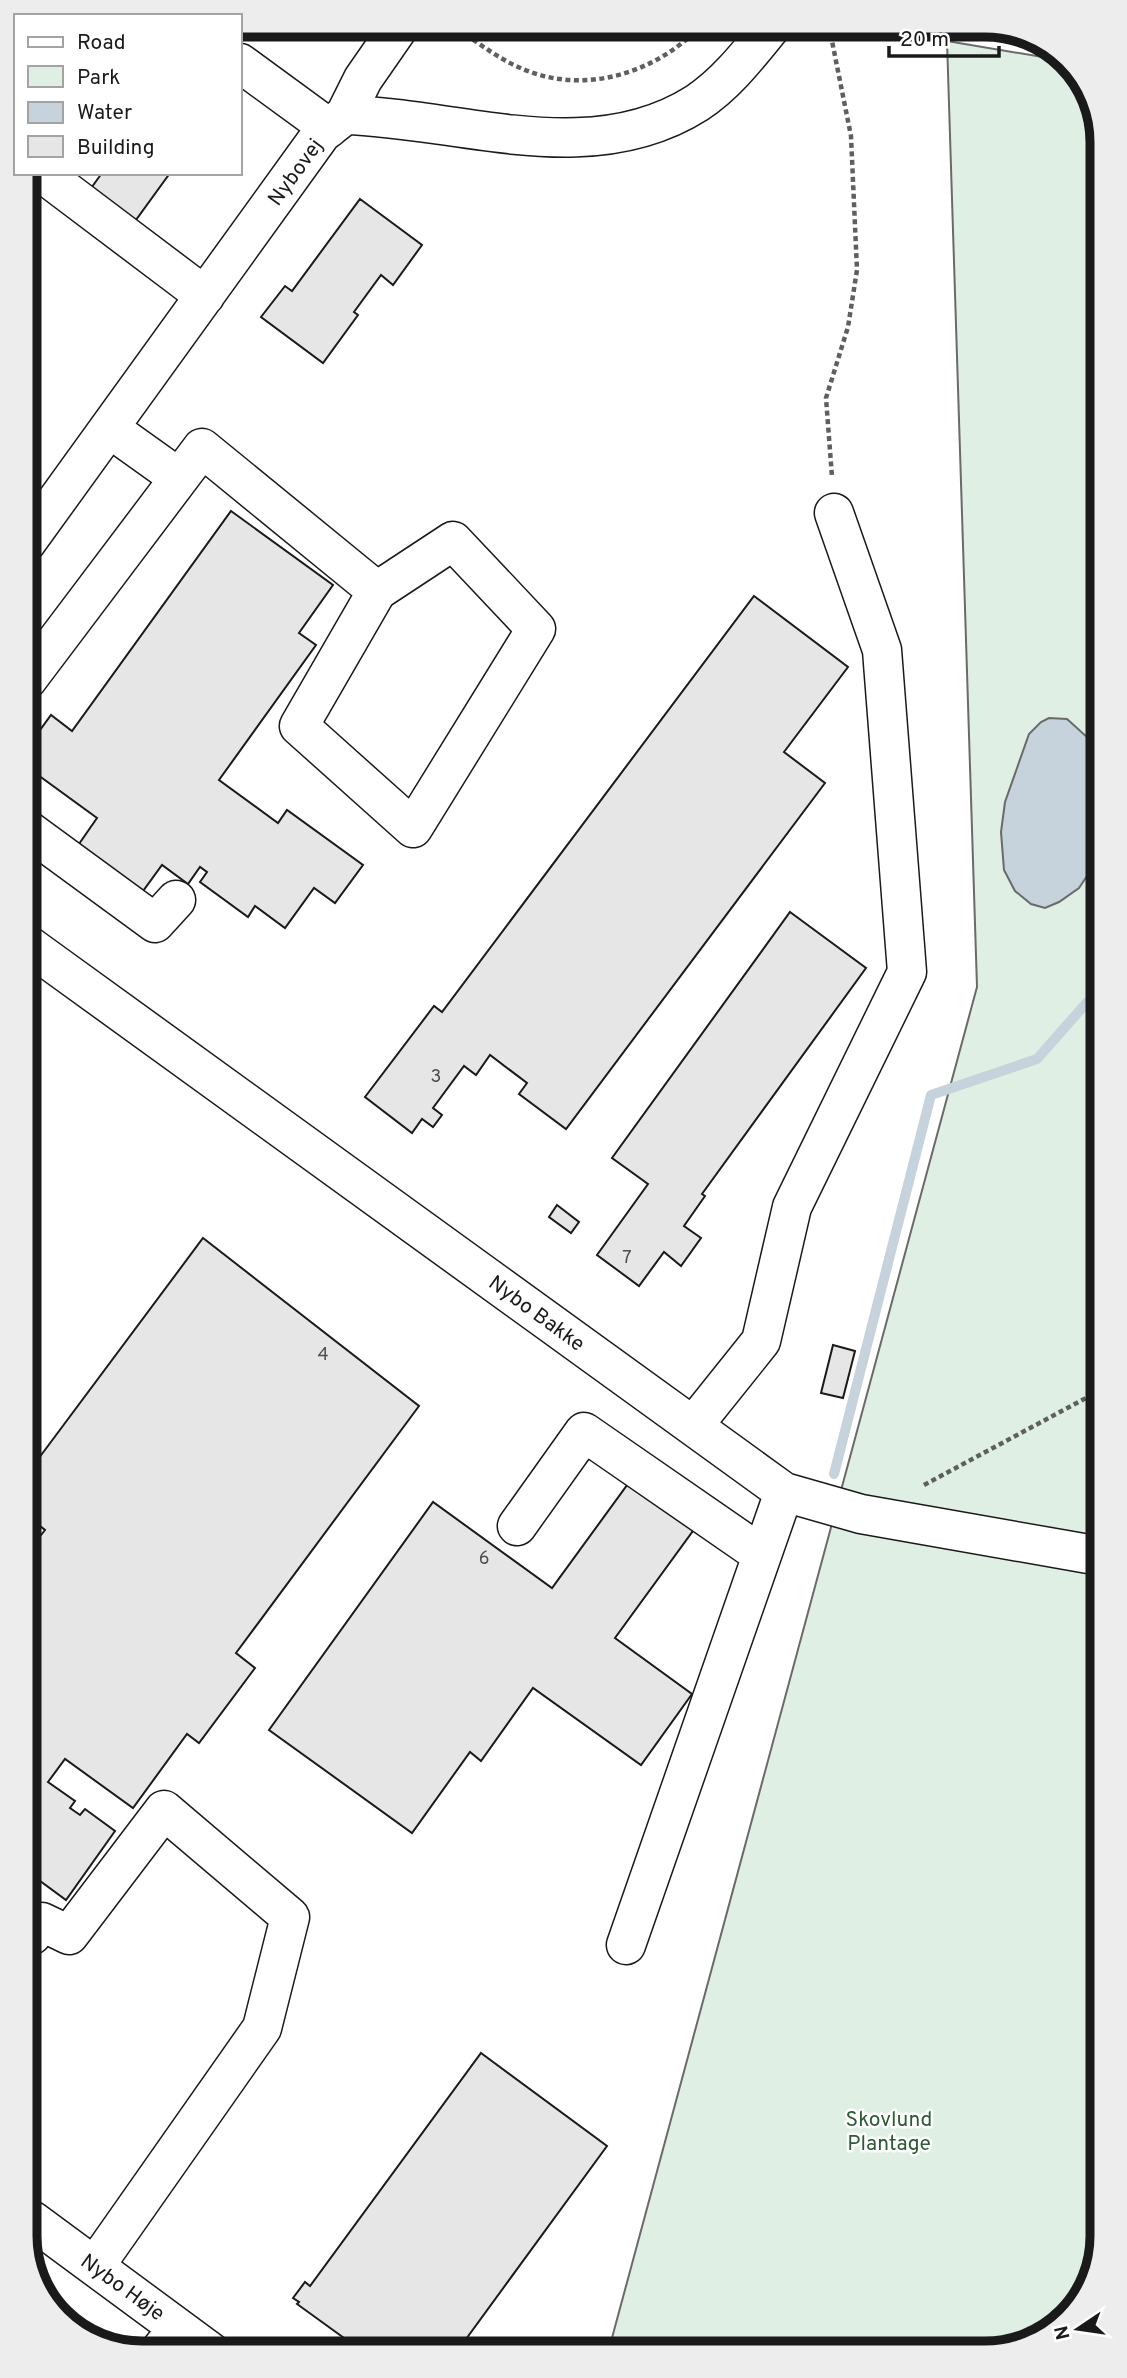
<svg xmlns="http://www.w3.org/2000/svg" width="1127" height="2378" viewBox="0 0 1127 2378" font-family="Overpass,sans-serif">
<rect width="100%" height="100%" fill="#fff"/>
<!-- green -->
<path fill="#e0efe3" stroke="#6a6a6a" stroke-width="2" d="M947,41L1066,61L1094,97L1102,2236L1082,2302L1030,2345L609,2349L977,987Z"/>
<!-- water -->
<path fill="#c6d2dc" stroke="#6a6a6a" stroke-width="2" d="M1049,718L1067,719L1087,737L1096,759L1097,861L1079,888L1059,902L1045,908L1031,904L1015,891L1004,870L1001,832L1005,802L1029,734L1041,722Z"/>
<g fill="none" stroke-linecap="round" stroke-linejoin="round">
<!-- stream -->
<path stroke="#c6d2dc" stroke-width="10" d="M834,1474L931,1095L1037,1059L1097,991"/>
</g>
<!-- building -->
<path fill="#e6e6e6" stroke="#1a1a1a" stroke-width="2" d="M102,173H170L133,224L89,191Z
M360,199L422,245L393,285L381,275L354,312L358,315L323,363L261,317L285,286L292,291Z
M231,511L333,585L299,633L316,645L219,780L278,823L287,810L363,865L335,903L314,888L285,928L255,906L248,917L200,882L207,872L200,867L188,884L162,865L143,891L79,844L97,818L27,767V744L30,740L27,738V720L40,730L51,715L72,731Z
M754,596L848,667L784,752L825,783L566,1129L519,1094L527,1083L490,1055L476,1075L464,1066L433,1108L442,1115L433,1127L422,1119L412,1133L365,1097L434,1006L442,1012Z
M790,912L866,968L702,1194L705,1196L684,1226L701,1238L681,1266L664,1252L639,1286L597,1255L648,1184L612,1158Z
M557,1205L579,1222L571,1233L549,1217Z
M203,1238L419,1406L236,1653L255,1668L199,1743L187,1734L133,1808L65,1759L48,1782L75,1801L70,1808L80,1815L85,1809L115,1831L66,1900L32,1875L30,1549L45,1530L30,1518V1470Z
M833,1345L855,1351L843,1398L821,1393Z
M633,1477L698,1524L615,1638L692,1694L641,1765L533,1688L481,1761L470,1752L412,1833L269,1730L433,1502L552,1588Z
M481,2053L607,2146L458,2350L362,2351L297,2304L299,2302L293,2298L305,2282L310,2286Z"/>
<g fill="none" stroke-linecap="round" stroke-linejoin="round">
<defs>
<path id="minor" d="M240,63L329,128
M345,115L363,79L397,30
M42,173L205,296
M109,428L179,478
M453,541L536,629L413,828L299,726L377,591Z
M26,543L322,133L345,115C461,118 590,171 697,103C727,83 749,54 771,27
M27,680L202,448L377,591
M28,830L155,923L176,900
M28,945L784,1492L861,1514L1100,1556
M693,1426L761,1341L792,1207L907,972L882,650L834,513
M517,1526L584,1432L762,1555
M32,1935L42,1922L69,1935L164,1810L290,1917L262,2028L95,2266
M626,1945L784,1492
M33,2221L212,2353
M158,2353L178,2328"/>
</defs>
<!-- minor casing -->
<use href="#minor" stroke="#1a1a1a" stroke-width="41"/>
<!-- path -->
<path stroke="#5f5f5f" stroke-width="4.5" stroke-dasharray="5 3.5" stroke-linecap="butt" d="M829,26L851,136L857,270L848,327L826,398L832,477
M459,30C477,42 495,56 514,65C578,97 651,76 699,28
M924,1485L1099,1391"/>
<!-- minor -->
<use href="#minor" stroke="#fff" stroke-width="38"/>
</g>
<g text-anchor="middle" stroke-width="5" stroke-linejoin="round" paint-order="stroke">
<!-- number labels -->
<g font-size="18" fill="#4d4d4d">
<text x="436" y="1082">3</text>
<text x="627" y="1263">7</text>
<text x="323" y="1360">4</text>
<text x="484" y="1564">6</text>
</g>
<!-- street labels -->
<g font-size="21" fill="#1a1a1a" stroke="#fff">
<text transform="translate(295 172) rotate(-54)" y="7">Nybovej</text>
<text transform="translate(537 1313) rotate(36)" y="7">Nybo Bakke</text>
<text transform="translate(123 2287) rotate(36)" y="7">Nybo Høje</text>
</g>
<!-- park labels -->
<g font-size="21" fill="#2b5a34" stroke="#fff">
<text x="889" y="2126">Skovlund<tspan x="889" dy="24">Plantage</tspan></text>
</g>
</g>
<!-- crop -->
<path d="M0 0H1127V2378H0ZM142 37H985A105 105 0 0 1 1090 142V2236A105 105 0 0 1 985 2341H142A105 105 0 0 1 37 2236V142A105 105 0 0 1 142 37Z" fill="#ededed" fill-rule="evenodd"/>
<path fill="none" stroke="#1a1a1a" stroke-width="9" d="M142 37H985A105 105 0 0 1 1090 142V2236A105 105 0 0 1 985 2341H142A105 105 0 0 1 37 2236V142A105 105 0 0 1 142 37Z"/>
<!-- legend -->
<rect x="14" y="14" width="228" height="161" fill="#ffffff" stroke="#a3a3a3" stroke-width="2"/>
<rect x="28" y="37" width="35" height="10" fill="#ffffff" stroke="#a3a3a3" stroke-width="2"/>
<text x="77" y="49" font-size="21" fill="#1a1a1a">Road</text>
<rect x="28" y="66" width="35" height="21" fill="#e0efe3" stroke="#a3a3a3" stroke-width="2"/>
<text x="77" y="84" font-size="21" fill="#1a1a1a">Park</text>
<rect x="28" y="102" width="35" height="21" fill="#c6d2dc" stroke="#a3a3a3" stroke-width="2"/>
<text x="77" y="119" font-size="21" fill="#1a1a1a">Water</text>
<rect x="28" y="136" width="35" height="21" fill="#e6e6e6" stroke="#a3a3a3" stroke-width="2"/>
<text x="77" y="154" font-size="21" fill="#1a1a1a">Building</text>
<!-- north arrow -->
<g transform="translate(1078 2329) rotate(257)" stroke="#ffffff" stroke-width="5" paint-order="stroke">
<path d="M0-5L12 26L0 18L-12 26Z" fill="#1a1a1a"/>
<text y="-10" font-size="19" font-weight="bold" text-anchor="middle" fill="#1a1a1a">N</text>
</g>
<!-- scale -->
<path d="M889 46v10h110v-10" fill="none" stroke="#1a1a1a" stroke-width="3.5"/>
<text x="900" y="46" font-size="21" fill="#1a1a1a" stroke="#ffffff" stroke-width="5" paint-order="stroke">20 m</text>
</svg>
